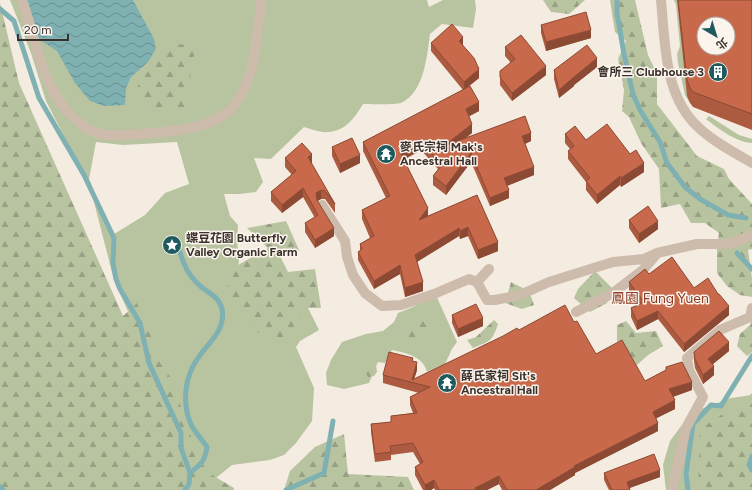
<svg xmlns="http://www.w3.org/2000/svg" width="752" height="490" viewBox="0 0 752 490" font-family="Figtree,'Noto Sans TC',sans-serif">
<defs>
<pattern id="forest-firs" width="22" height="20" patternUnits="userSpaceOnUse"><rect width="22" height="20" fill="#b8c4a0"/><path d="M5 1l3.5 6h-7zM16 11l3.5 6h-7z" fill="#97a083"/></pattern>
<pattern id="water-waves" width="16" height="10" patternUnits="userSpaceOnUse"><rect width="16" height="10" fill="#7fb0b2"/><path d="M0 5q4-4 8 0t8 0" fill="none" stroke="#699091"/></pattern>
</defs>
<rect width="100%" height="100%" fill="#f4ebe1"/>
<!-- green -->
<path fill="#b8c4a0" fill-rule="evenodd" d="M10,0H427L429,7L443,0H475L476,9L473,28L442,24L430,34C427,56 424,93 401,103C394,105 372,104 363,104C355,117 346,131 328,132C321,133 311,129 304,127L271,159L254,158L263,182L256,192L239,194H224L230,216L238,225L237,241L239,260L236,293L278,255L307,306L319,330L300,341L296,347L314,388L312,421L296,443L284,455L270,460L232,465L206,486L114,280L93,198L70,148L46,101L31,53ZM96,142L123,145L177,142L189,184L165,193L145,215L114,234L99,203L89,179Z
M674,0H677L690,103L685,95L678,63L677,54L680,46L676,5Z
M709,116L739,135L752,139V143C738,143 717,128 706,119Z
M435,293L457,342L452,349L445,364L427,372C423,356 406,353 392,350L385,363L378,362L369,383L344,389L327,385L326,373L331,360L342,342L366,334L383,331L394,322L398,313L413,307Z
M752,395V490H666L663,465L670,441L682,425L701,409L731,398Z"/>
<!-- forest -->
<path fill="url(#forest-firs)" d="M543,0H585L569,14L551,12Z
M610,0H635L648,55L657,74V104L697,156L724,169L729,179L752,204V249L748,250L752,278V297L740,295L727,286L717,273V248L719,233L705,223H691L680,204L661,208L659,169L641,143L629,117L622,111L624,90L618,59L626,41L615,32Z
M0,3L19,83L123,316L137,303L161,360L173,383L195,449L207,472L234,488V490H0Z
M167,44L196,45L184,109L155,114L133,93Z
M286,221L299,250L280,256L288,272L315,269L321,308H299L300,330L287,339L251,331L245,308L225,295L231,269L268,248L247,228Z
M595,271L612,288L607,303L590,312L574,298L578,289Z
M511,282L529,291L534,305L522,309L505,303Z
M422,313L433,322L423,336L420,344L416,345L408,339L410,332L409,320Z
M752,319V352L747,356L737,346L740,334L750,325Z
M494,320L498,324C492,342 490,341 473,348L467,340L476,337Z
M626,321L636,333L656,331L663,346L648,355L637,365L617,341V325Z
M365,357L375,359L377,372L374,376L368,377C364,370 363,365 365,357Z
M752,393V490H698L700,429L726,412L740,406Z
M344,434L348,474L408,477L414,490H284L290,471L315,447Z"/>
<!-- water -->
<path fill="url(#water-waves)" d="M21,0H133L154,39L156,49L148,62L131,77L126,88L125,105L104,106L90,101L75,83L57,51L34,36Z"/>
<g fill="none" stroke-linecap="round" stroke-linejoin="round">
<!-- stream -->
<path stroke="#7fb0b2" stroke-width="5" d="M617,0V13L624,54L633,94L640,110L660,142L667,163L685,187L700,199L728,215L746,218
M0,9L14,21L39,98L84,175L114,238L113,263L116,279L120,289L140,323L149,363L181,433V448L190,473L189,484L185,490
M180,252C183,264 188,274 197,283C206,293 219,295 222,309C226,330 209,342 198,358C185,376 182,401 190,422C193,431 202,439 207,447C205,461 201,464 190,473
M737,253L752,269
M752,456L749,465L752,470
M0,487L3,490
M286,490L324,473L333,421
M688,490L686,474L693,424L711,405L721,406L752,356"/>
<!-- minor -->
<path stroke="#cdbbac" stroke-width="10" d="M22,0C36,38 39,78 67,111C71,116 84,127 90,130C105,138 126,135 141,134C169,132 219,129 236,103C258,71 254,44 261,8L260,0
M661,0C665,41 664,91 694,123C710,140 732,151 752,163
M322,205L345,241L347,257L353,275L365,293L382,306L401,305L434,294L469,279L477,282
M489,269L477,282L487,300H495L520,295L549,282L613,262L644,259L657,253L697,244H730L752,235
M576,312L613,293L643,270L655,256
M672,490L686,428L703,397L689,370L687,358L720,330L750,317L752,308"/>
</g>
<!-- wall -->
<path fill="#ac5a40" d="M677,0H752V130L693,107L690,103L687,96Z
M541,25L591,38L546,51L541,33Z
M431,43L463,45L479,78L468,87L479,111L469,116L472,133L464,139L531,141L525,144L534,175L507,186L509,198L490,206L471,162L446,195L433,185V176L438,169L421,150L404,160L428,216L477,195L498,251L478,259L468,236L460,239L459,236L417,262L423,291L405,297L400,274L374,289L358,260V252L360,251V244L370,238L362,219V210L386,198L363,151V142L463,90L431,51Z
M505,47L546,75L512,101L500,85V71L511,63L505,56Z
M597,67L574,85V86L559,98L554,79V70Z
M565,134L586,140L644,172L621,187L620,185L597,204L586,190V182L568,159V151L570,149L565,143Z
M332,147L360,163L340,173L332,156Z
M285,158L312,163H311L335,204V213L325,199H321L317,201L334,236L315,248L305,232V223L315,218L303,197L282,213L271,201V192L292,175L285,167Z
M629,220L658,229L639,243L629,228Z
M649,274L694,288L729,315L684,352L658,319L637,330L631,317V308L640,304L629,291V282Z
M452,315L483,326L458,337L452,323Z
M574,322L596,354L645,381L666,370V367L692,390L673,397L675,409L656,418L658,431L575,473V475L550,490H502L499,484L487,490H435L434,488L431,490H423L415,475V467L420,464L413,452L391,455V460L375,462L371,432V424L391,422V416L413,413L410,405V397L419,393L383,383V375L413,361L417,370L414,379L519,330Z
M729,351L713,364L714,375L703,384L695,368L694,361V352Z
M604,473L660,477L629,488L630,490H609L604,480Z"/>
<!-- shaded-wall -->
<path fill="#8c4a34" d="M591,30V38L546,51V42Z
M463,37V45L459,49V41Z
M597,58V67L574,85V86L559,98V90L574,77Z
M546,66V75L512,101V93Z
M479,69V78L464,90V82Z
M479,102V111L466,118V109Z
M472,124V133L444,155V146Z
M531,133V141L522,145V136Z
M421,142V150L402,160V152Z
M471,153V162L446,195V186Z
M312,154V163L308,166V157Z
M360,155V163L340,173V164Z
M644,163V172L621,187V178Z
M534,167V175L504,187V178Z
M620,176V185L597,204V195Z
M303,188V197L282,213V205Z
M321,190V199L316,202V193Z
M509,190V198L490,206V198Z
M428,208V217L419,220Z
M658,221V229L639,243V234Z
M468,227V236L460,239V231Z
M334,228V236L315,248V240Z
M459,228V236L415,263V255Z
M498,242V251L478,259V250Z
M400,265V274L374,289V281Z
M423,282V291L405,297V288Z
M729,306V315L684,352V344Z
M658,311V319L637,330V321Z
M483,318V326L458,337V329Z
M729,342V351L708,368V359Z
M417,362V370L413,383L412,380Z
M714,366V375L703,384V375Z
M692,382V390L669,398V389Z
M675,400V409L653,420V412Z
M658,423V431L575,473V475L550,490H536L574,466Z
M660,470V477L627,489V482Z
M499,476V484L487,490H475V488Z
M434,480V488L431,490H425V485Z"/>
<!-- building -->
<path fill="#c8694b" stroke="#8c4a34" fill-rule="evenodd" d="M678,0H752V114L693,92L690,88L687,80ZM704,24H728V48H704Z
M586,12L591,30L546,42L541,25Z
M452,24L463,37L459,41L474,58L479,69L464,82L431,43Z
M521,35L546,66L512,93L500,77V71L515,59L505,47Z
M587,45L597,58L574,77L559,90L554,70Z
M470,86L479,102L466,109L472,124L444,146L525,116L531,133L522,136L534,167L504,178L509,190L490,198L471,153L446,186L433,176L442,165L421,142L402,152L399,150L428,208L419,220L477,195L498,242L478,250L468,227L460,231L459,228L415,255L423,282L405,288L400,265L374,281L358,252L362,249L360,244L374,236L362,210L390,196L363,142Z
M607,124L630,154L636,150L644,163L621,178L620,176L597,195L586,181L590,178L568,151L574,146L565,134L575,126L586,140Z
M352,138L360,155L340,164L332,147Z
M302,143L312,154L308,157L335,204L325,191L321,190L316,193L317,200L334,228L315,240L305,223L318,215L303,188L282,205L271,192L296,171L285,158Z
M648,206L658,221L639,234L629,220Z
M672,257L694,288L708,278L718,294H719L729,306L684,344L658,311L637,321L631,308L644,302L629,282L645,269L649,274Z
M476,304L483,318L458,329L452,315Z
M565,305L574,322L577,321L596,354L622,340L645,381L666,370V367L682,362L692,382L669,389L675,400L653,412L658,423L574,466L575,467L536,490H507L499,476L475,488L476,490H439L434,480L425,485L415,467L423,462L413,443L390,446L391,452L375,454L371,424L391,422V416L417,413L410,397L430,387L383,375L389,352L413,358L412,361L417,362L412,380L503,336L517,328L519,330Z
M719,331L729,342L708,359L714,366L703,375L695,359L694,352Z
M654,454L660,470L627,482L630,490H612L604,473Z"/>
<!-- icons -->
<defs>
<symbol id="building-disc" viewBox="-11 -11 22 22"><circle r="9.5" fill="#1f5a5e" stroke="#fbf5ee"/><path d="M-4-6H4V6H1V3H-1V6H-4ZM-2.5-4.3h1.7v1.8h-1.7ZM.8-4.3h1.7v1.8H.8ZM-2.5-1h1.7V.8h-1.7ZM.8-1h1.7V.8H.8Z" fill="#fff"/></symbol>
<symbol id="temple-disc" viewBox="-11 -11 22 22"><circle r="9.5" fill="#1f5a5e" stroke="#fbf5ee"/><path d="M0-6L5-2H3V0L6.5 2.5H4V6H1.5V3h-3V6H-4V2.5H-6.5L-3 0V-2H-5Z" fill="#fff"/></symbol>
<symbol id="sight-disc" viewBox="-11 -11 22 22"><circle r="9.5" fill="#1f5a5e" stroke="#fbf5ee"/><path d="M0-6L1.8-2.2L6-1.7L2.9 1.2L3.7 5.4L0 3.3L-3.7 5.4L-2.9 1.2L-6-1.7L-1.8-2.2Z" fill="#fff"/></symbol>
</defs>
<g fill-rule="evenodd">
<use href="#building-disc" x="707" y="61" width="22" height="22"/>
<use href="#temple-disc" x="375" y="143" width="22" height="22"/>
<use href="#sight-disc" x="161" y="234" width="22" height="22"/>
<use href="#temple-disc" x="436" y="372" width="22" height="22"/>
</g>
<g text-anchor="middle" stroke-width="3" stroke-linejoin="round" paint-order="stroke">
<!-- poi labels -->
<g font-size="12" font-weight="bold" fill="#3b302b" stroke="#fbf5ee" text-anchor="start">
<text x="704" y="76" text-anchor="end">會所三 Clubhouse 3</text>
<text x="400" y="151">麥氏宗祠 Mak's<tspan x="400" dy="14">Ancestral Hall</tspan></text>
<text x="186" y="242">蝶豆花園 Butterfly<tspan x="186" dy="14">Valley Organic Farm</tspan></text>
<text x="461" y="380">薛氏家祠 Sit's<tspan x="461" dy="14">Ancestral Hall</tspan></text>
</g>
<!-- quarter labels -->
<g font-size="14" fill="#8c3b22" stroke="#fbf5ee">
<text x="660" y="303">鳳園 Fung Yuen</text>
</g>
</g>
<!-- north arrow -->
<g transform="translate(716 36) rotate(142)"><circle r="19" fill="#fbf5ee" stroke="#aea6a0"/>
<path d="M0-3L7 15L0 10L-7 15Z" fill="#1f5a5e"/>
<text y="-6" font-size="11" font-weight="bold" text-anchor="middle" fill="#3b302b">北</text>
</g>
<!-- scale -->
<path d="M18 34v6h50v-6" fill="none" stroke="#3b302b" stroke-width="2"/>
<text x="24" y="34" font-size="12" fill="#3b302b" stroke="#fbf5ee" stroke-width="3" paint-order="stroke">20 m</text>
</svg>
